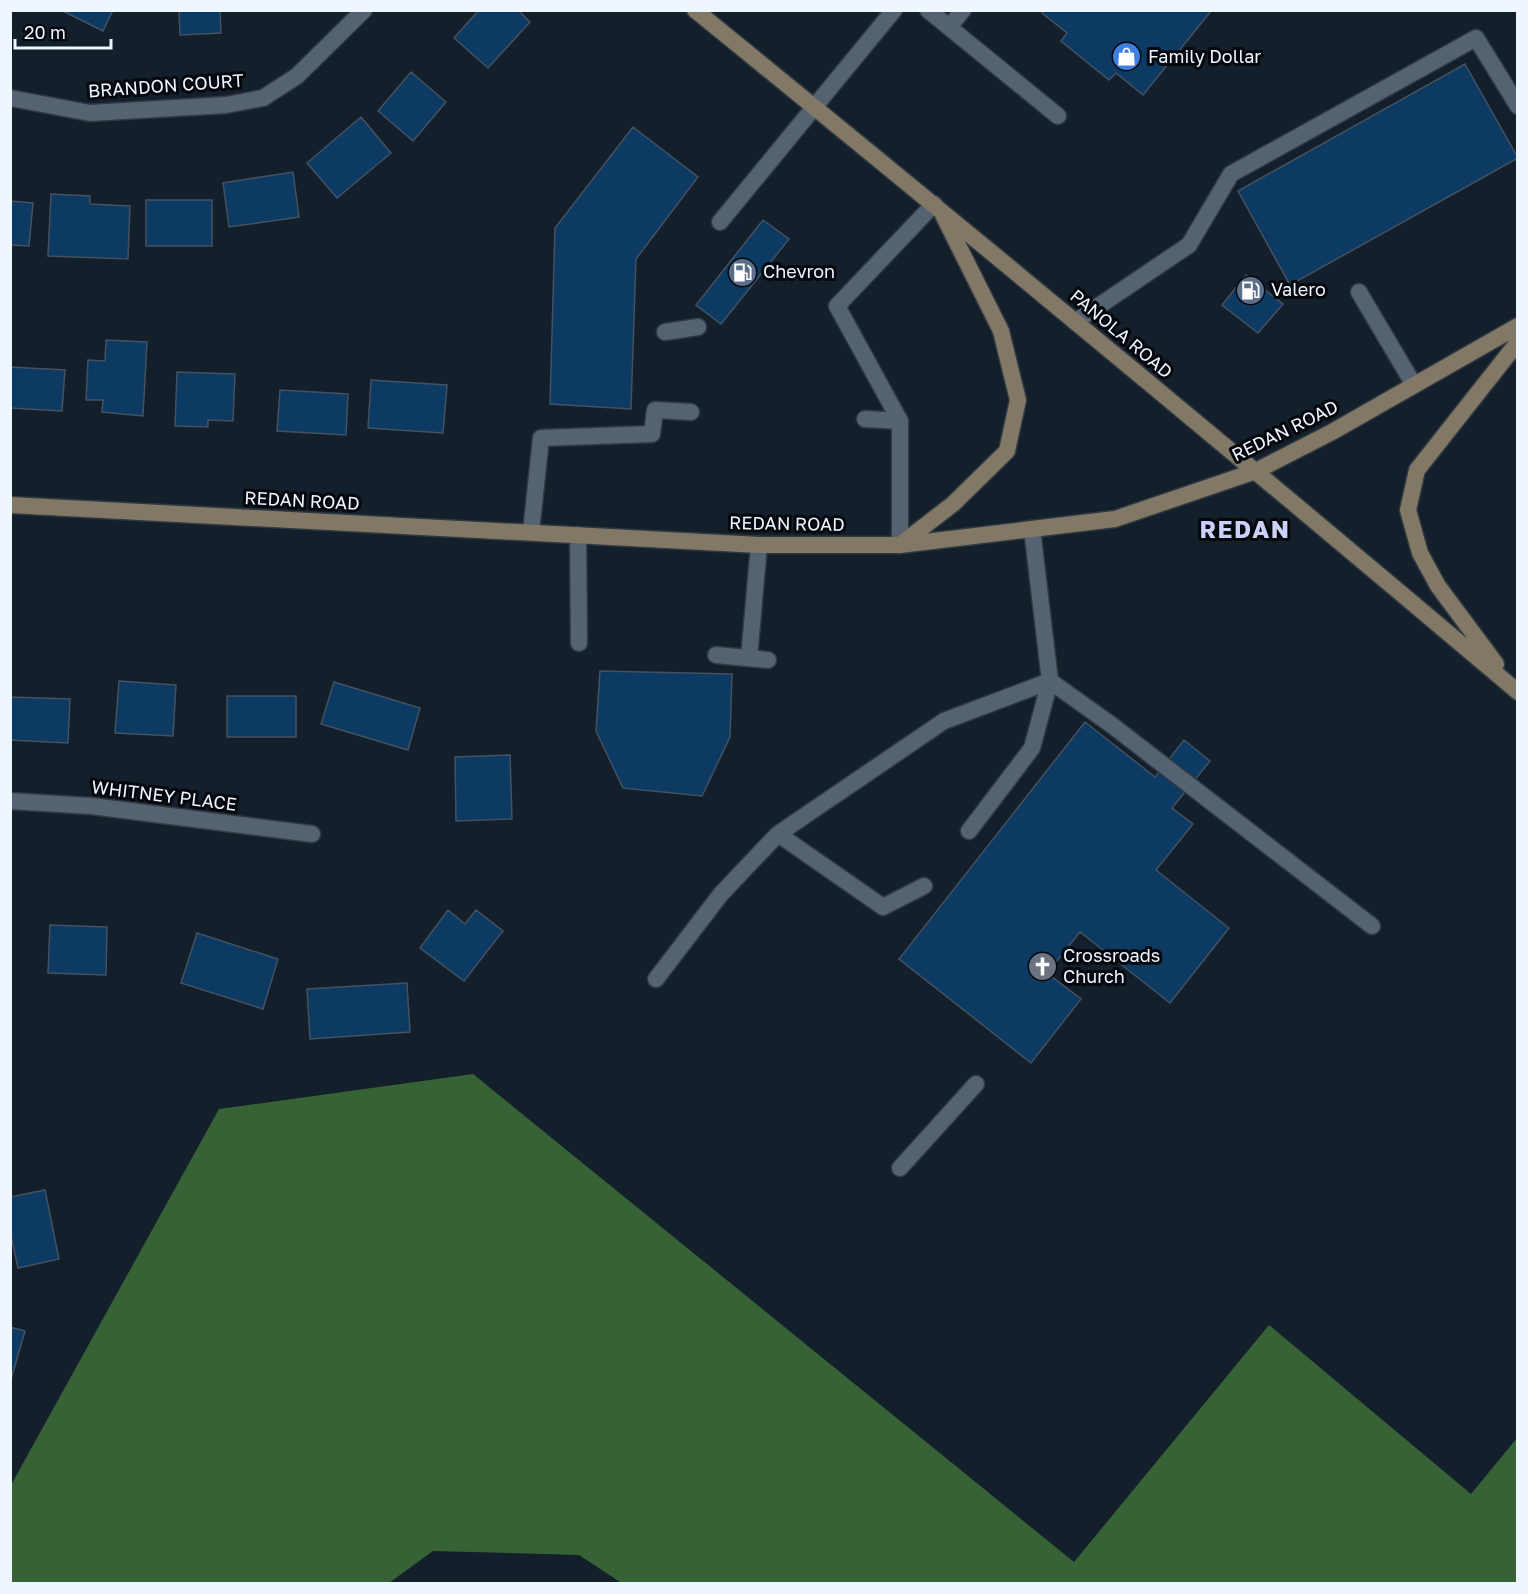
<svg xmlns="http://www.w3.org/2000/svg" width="1528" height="1594" viewBox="0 0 1528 1594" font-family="'Golos Text',sans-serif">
<rect width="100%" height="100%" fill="#131f2b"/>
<!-- forest -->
<path fill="#376235" d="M473,1074L1074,1562L1269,1325L1471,1494L1517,1438V1583L623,1584L579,1555L433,1551L389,1583H11V1485L219,1109Z"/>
<!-- building -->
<path fill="#0d3a63" stroke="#445160" stroke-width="1.5" d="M61,10H113L103,31Z
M179,10H220L221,33L180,35Z
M479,10H518L530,22L488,68L454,38Z
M1044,10H1212L1143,95L1116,73L1109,80L1061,41L1067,33L1042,13Z
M1465,64L1518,158L1290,285L1238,191Z
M411,72L446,102L413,141L378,111Z
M361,117L391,153L337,198L307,163Z
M633,127L698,177L636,259L631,409L550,404L555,228Z
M293,172L299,217L229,227L223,183Z
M51,194L90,196V204L130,206L128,259L48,256Z
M146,200H212V246H146Z
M10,201L33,203L29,246L10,245Z
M763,220L789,239L721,324L696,305Z
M1246,275L1283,304L1258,333L1222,305Z
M106,340L147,342L143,416L102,412L103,400H86L88,360L105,361Z
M10,367L65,370L62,411L10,408Z
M177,372L235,374L233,421L208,420V427L175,426Z
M371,380L447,385L443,433L368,428Z
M280,390L348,394L346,435L277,431Z
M600,671L732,674L730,737L702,796L623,788L596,731Z
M119,681L176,685L173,736L115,733Z
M334,682L420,708L408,750L321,724Z
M227,696H296V737H227Z
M10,697L70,699L68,743L10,740Z
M1085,722L1155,777L1184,740L1210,761L1172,808L1193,824L1156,870L1229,928L1170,1003L1080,932L1047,973L1081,999L1031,1063L899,959Z
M510,755L512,819L456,821L455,757Z
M448,910L465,924L476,910L503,931L464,981L420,948Z
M50,925L107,927L106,975L48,973Z
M197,933L278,959L263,1009L181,983Z
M407,983L410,1032L310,1039L307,989Z
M45,1190L59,1259L18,1268L10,1231V1197Z
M10,1327L25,1331L10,1383Z"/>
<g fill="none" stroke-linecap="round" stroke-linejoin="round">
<defs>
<path id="service" d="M928,10L1058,116
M949,27L963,10
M720,222L894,10
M1359,292L1414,385
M1075,322L1189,245L1231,174L1476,38L1518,106
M665,332L698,327
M865,419L900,421V545
M900,421L837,306L934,204
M531,532L541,438L652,434L655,410L691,412
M578,535L579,643
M716,655L768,660
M749,658L759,545
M969,831L1032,748L1050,681L1113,726L1372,926
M778,834L883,907L924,886
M656,979L721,894L778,834L944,721L1050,681L1032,529
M900,1168L976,1084"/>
<path id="minor" d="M10,98L90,113L226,105L263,98L297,76L364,10
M10,801L91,806L312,834"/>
<path id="secondary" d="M695,10C972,235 1246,462 1518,692
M10,505L759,545H900L1032,529L1115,519L1256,471L1332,432L1518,326
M901,544L953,504L1007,451L1018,400L1001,331L943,215
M1496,664L1438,586L1420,553L1408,510L1417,470L1518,342"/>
</defs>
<!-- service casing -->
<use href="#service" stroke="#303842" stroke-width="19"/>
<!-- minor casing -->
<use href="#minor" stroke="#303842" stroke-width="19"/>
<!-- secondary casing -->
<use href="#secondary" stroke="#303842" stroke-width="19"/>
<!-- service -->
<use href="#service" stroke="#546271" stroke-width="16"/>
<!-- minor -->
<use href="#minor" stroke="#546271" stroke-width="16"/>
<!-- secondary -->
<use href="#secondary" stroke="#817865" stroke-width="16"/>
</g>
<!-- icons -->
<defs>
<symbol id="shop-disc" viewBox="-11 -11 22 22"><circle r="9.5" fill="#3f7fe0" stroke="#04080d"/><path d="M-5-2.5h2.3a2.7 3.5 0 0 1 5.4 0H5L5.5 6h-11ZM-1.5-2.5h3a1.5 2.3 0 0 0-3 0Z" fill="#fff"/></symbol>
<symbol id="fuel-disc" viewBox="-11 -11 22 22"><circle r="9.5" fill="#5c6f8a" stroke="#04080d"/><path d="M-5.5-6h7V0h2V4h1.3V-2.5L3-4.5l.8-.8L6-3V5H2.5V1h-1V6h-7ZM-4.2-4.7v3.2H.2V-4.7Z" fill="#fff"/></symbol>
<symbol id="church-disc" viewBox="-11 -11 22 22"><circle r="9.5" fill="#6b7280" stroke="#04080d"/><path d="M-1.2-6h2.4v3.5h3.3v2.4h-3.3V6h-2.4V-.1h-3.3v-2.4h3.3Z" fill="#fff"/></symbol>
</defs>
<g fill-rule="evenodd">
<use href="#shop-disc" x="1110" y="40" width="33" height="33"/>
<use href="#fuel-disc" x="726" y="256" width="33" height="33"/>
<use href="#fuel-disc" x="1234" y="274" width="33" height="33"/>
<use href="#church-disc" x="1026" y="950" width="33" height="33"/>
</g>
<g text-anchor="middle" stroke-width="6" stroke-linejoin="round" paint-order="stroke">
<!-- poi labels -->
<g font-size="18" fill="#eef6ff" stroke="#04080d" text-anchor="start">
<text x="1148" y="63">Family Dollar</text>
<text x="763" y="278">Chevron</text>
<text x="1271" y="296">Valero</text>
<text x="1063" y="962">Crossroads<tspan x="1063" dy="21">Church</tspan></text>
</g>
<!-- street labels -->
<g font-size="18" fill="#eef6ff" stroke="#04080d">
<text transform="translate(166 86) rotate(-4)" y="6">BRANDON COURT</text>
<text transform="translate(1121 334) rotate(40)" y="6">PANOLA ROAD</text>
<text transform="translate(1285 431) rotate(-26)" y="6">REDAN ROAD</text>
<text transform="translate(302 501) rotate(3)" y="6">REDAN ROAD</text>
<text transform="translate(787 524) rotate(1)" y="6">REDAN ROAD</text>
<text transform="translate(164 796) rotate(7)" y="6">WHITNEY PLACE</text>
</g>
<!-- district labels -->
<g font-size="24" font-weight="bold" letter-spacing="1.5" fill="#c9d0fa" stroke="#04080d">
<text x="1245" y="538">REDAN</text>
</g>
</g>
<!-- border -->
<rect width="1528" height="1594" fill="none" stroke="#eef6ff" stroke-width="24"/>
<!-- scale -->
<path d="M15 39v9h96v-9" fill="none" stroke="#eef6ff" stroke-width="3"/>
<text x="24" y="39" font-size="18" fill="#eef6ff" stroke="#04080d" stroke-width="4.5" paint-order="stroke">20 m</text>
</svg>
